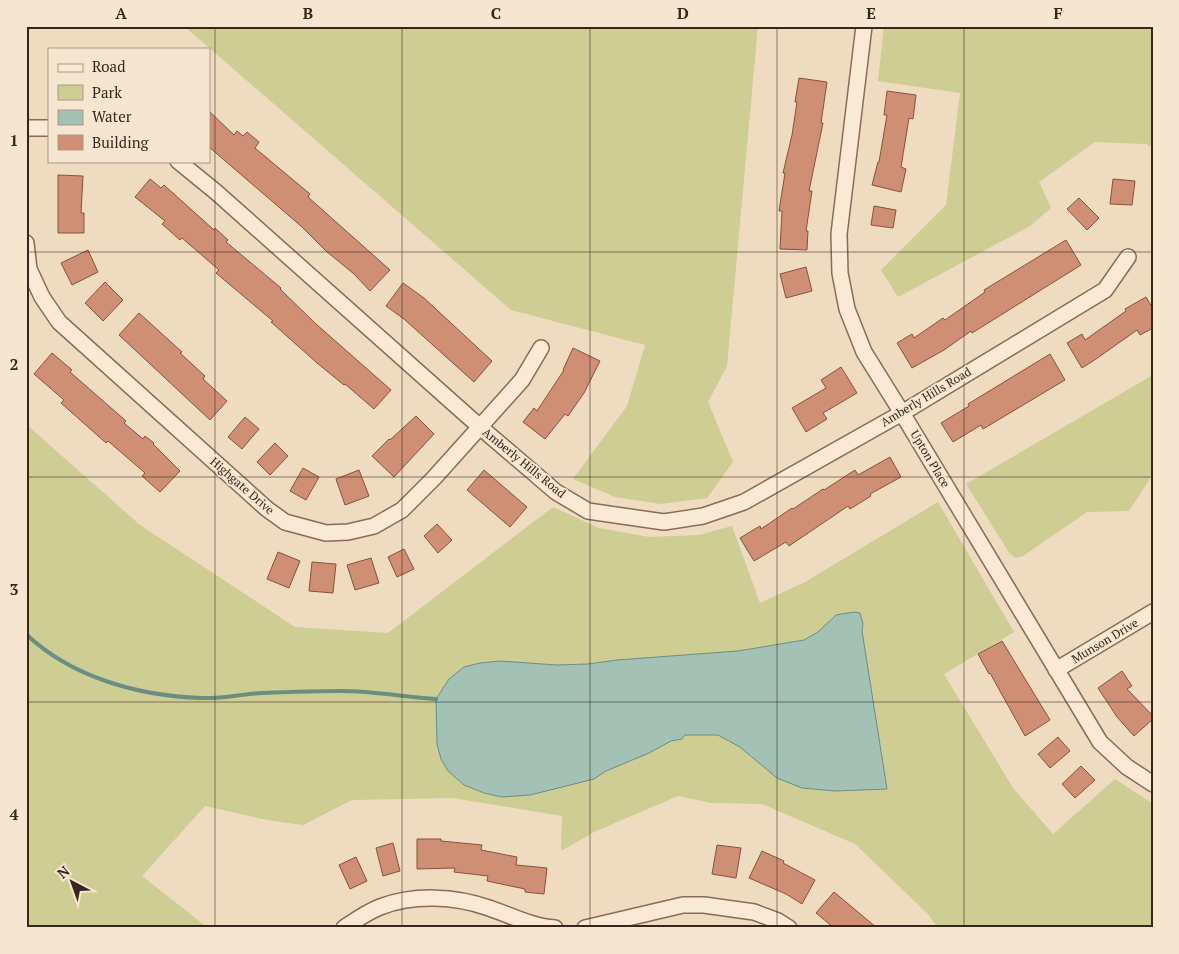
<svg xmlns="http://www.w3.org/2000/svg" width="1179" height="954" viewBox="0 0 1179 954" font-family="'PT Serif',serif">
<rect width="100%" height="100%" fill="#efdbc0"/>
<!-- green -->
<path fill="#cdcd94" d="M184,26H758L727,366L708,402L733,462L707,498L661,504L615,497L573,479L627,406L645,345L511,310Z
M884,26H1129L1153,30V148L1146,144L1095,142L1039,182L1051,208L1030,226L898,297L881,270L946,205L960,93L878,81Z
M1153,375V474L1129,511L1087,512L1023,556L1016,558L1010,554L966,484Z
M26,424L140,525L295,627L388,633L553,507L599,528L649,537L699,535L732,526L760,603L805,582L938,502L1014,632L944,674L1013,788L1053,834L1115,779L1153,804V928H938L927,913L855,844L762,804L711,803L678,796L594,832L561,851L562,816L453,798L352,800L303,825L267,820L205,806L142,876L208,928H26Z"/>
<!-- water -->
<path fill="#a3c1b4" stroke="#6a8f81" d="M854,612L860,613L863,624L862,631L887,789L835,791L802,788L777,778L740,747L718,735H685L682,739L671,741L649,753L606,771L594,779L530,795L502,797L484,793L464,785L448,771L441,759L437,744L436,699L449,679L464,667L480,663L500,661L557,665L588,664L617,660L738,651L804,640L818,632L836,615Z"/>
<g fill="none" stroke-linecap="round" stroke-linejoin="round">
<!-- stream -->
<path stroke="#6a8f81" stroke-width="4" d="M26,634C72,678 140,696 201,698C221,699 242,694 262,693C288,692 315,691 341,691C373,691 405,697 436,699"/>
</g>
<!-- building -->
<path fill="#ce8f75" stroke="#89513d" d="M799,78L827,82L821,123H823L809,191H812L806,231H808L807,250L780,249L782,211H779L785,173H783L792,135L797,102H795Z
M887,91L916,95L913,119L909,118L901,167L906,169L901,192L872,185L878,162H879L887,115H884Z
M209,111L234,135L237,131L243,136L247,132L259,142L255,148L310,194L308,197L390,270L370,291L354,274L326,251L302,227L209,147Z
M58,175L83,176L81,213H84V233H58Z
M150,179L161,188L164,185L214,230L215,228L228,240L226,242L281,288L280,289L316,324L391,390L374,409L345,384L344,385L317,363L271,322L273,321L216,273L219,270L182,238L180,240L162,224L165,221L135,197Z
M1113,179L1135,181L1132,205L1110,204Z
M1079,198L1099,218L1087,230L1067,209Z
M874,206L896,210L893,228L871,225Z
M1066,240L1081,265L972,333L971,331L944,350L912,368L897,343L912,334L914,338L943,318L945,320L985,292L984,290Z
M88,250L98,272L72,285L61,263Z
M806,267L812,291L786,298L780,274Z
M105,282L123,300L103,321L85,303Z
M403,283L424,298L492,361L474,382L404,319L386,306Z
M1146,297L1153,309V328L1140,335L1137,330L1096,359L1082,368L1067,343L1082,334L1085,340L1126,311L1125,309Z
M139,313L182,352L180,353L205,376L203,379L227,401L210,420L119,335Z
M573,348L600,361L584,393L568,416L565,414L545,439L523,422L534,408L537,411L564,370H563Z
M52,353L72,370L70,372L126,421L124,423L143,439L145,436L154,443L153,444L180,471L160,492L142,476L145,473L108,441L106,443L61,403L64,400L34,374Z
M1050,354L1065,380L983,429L981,425L953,442L941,423L969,406L968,404Z
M841,367L857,393L823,413L827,419L806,432L792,408L826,388L821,380Z
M416,416L434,434L394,477L372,456L389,439L390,440Z
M245,417L259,429L242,449L228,437Z
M275,443L288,456L270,475L257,462Z
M890,457L901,477L870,494L871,496L850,509L848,506L789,546L786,542L754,561L740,538L760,526L761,529L792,508L793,509L823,489L824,490L855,470L858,475Z
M303,468L319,477L306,500L290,491Z
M359,470L369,496L345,505L336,479Z
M484,470L527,507L510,527L467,490Z
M437,524L452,540L438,553L424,536Z
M404,549L414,569L397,577L388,557Z
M278,552L300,561L289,588L267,579Z
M371,558L379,583L355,590L347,565Z
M312,562L336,564L333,593L309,591Z
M1002,641L1050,720L1025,736L990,673L989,674L978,654Z
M1122,671L1132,686L1127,689L1153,716V719L1134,736L1117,717L1098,688Z
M1058,737L1070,751L1050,768L1038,754Z
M1081,766L1095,780L1075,798L1062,784Z
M417,839H441V841L482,845L481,850L517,857L516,865L547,868L544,894L525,892V889L487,881L488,876L454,872L455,868L417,869Z
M393,843L400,871L383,876L376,848Z
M717,845L741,848L736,878L712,874Z
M762,851L784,861L783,863L815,880L802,904L786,894L749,878Z
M356,857L367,881L350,889L339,865Z
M834,892L877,928H834L816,913Z"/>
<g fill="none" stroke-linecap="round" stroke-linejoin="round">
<defs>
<path id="minor" d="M864,26L839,234L840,273L847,309L864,352L902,413L1100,742L1127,767L1153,784
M26,128H49
M178,161L216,192L480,427L556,492L588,511L664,522L703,516L744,502L902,413L1105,290L1128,257
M26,243L29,269L42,297L59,322L267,509L285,522L326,533L348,532L374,526L402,510L434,478L522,380L541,348
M1056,670L1153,612
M344,928C356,920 367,912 380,907C414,894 455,896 489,908C510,915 533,927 555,928
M585,928L683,905H704L754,912L778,921L789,928"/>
</defs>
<!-- minor casing -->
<use href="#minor" stroke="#896b58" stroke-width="18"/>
<!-- minor -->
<use href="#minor" stroke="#fae9d4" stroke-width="15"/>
</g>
<!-- grid -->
<path fill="none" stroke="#38261d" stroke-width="1" stroke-opacity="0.55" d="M215,26V928M402,26V928M590,26V928M777,26V928M964,26V928M26,252H1153M26,477H1153M26,702H1153"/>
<g text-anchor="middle" stroke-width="4" stroke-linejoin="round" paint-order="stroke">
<!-- street labels -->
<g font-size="12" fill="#38261d" stroke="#f6e6d0">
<text transform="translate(926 397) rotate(-31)" y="4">Amberly Hills Road</text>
<text transform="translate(930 459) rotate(59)" y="4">Upton Place</text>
<text transform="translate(524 463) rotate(39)" y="4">Amberly Hills Road</text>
<text transform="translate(242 486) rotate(41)" y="4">Highgate Drive</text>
<text transform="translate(1105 641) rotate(-31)" y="4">Munson Drive</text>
</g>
</g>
<!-- border -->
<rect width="1179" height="954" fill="none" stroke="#f6e6d0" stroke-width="55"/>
<!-- legend -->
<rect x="48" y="48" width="162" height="115" fill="#f6e6d0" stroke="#aa9988"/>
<rect x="58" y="64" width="25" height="8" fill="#fae9d4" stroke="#aa9988"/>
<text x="92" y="72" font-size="15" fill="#38261d">Road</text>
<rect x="58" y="85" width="25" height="15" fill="#cdcd94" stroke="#aa9988"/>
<text x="92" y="98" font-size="15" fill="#38261d">Park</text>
<rect x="58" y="110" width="25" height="15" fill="#a3c1b4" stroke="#aa9988"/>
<text x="92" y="122" font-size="15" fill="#38261d">Water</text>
<rect x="58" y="135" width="25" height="15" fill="#ce8f75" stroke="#aa9988"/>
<text x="92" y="148" font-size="15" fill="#38261d">Building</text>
<!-- north arrow -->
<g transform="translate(72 882) rotate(319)" stroke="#f6e6d0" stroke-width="4" paint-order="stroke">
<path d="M0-4L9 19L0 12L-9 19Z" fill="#38261d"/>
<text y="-8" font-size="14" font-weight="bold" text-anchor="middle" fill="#38261d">N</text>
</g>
<rect x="28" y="28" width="1124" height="898" fill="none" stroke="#38261d" stroke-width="2"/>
<g font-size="16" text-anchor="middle" font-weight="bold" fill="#38261d">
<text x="121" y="19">A</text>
<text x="308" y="19">B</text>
<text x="496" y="19">C</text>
<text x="683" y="19">D</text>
<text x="871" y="19">E</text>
<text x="1058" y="19">F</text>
<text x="14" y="146">1</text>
<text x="14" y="370">2</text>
<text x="14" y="595">3</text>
<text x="14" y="820">4</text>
</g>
</svg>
